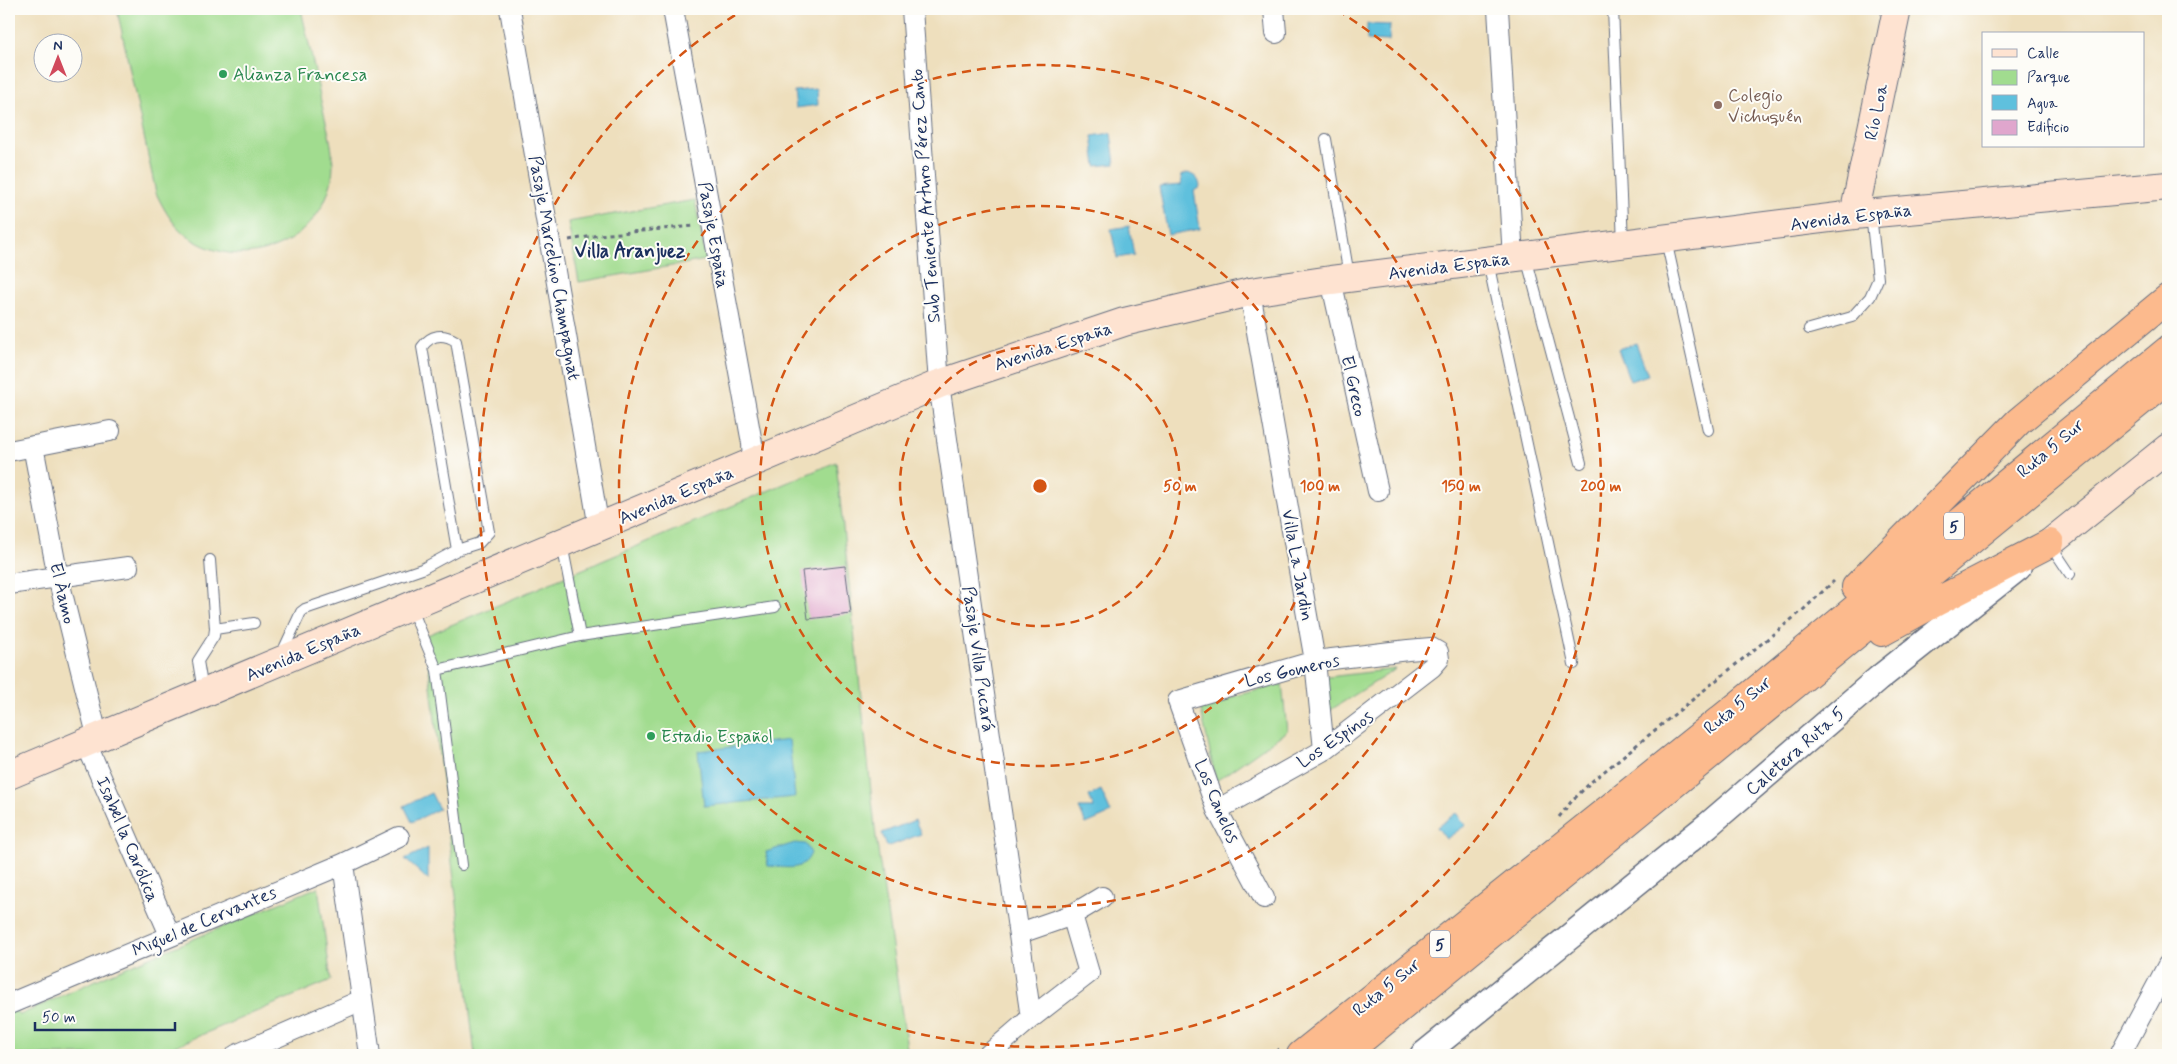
<svg xmlns="http://www.w3.org/2000/svg" width="2177" height="1064" viewBox="0 0 2177 1064" font-family="Mynerve,sans-serif">
<rect width="100%" height="100%" fill="#fdfcf7"/>
<filter id="ink" filterUnits="userSpaceOnUse"><feTurbulence type="fractalNoise" baseFrequency=".02" numOctaves="2"/><feDisplacementMap in="SourceGraphic" scale="10" xChannelSelector="R" yChannelSelector="G"/><feConvolveMatrix kernelMatrix="1 2 1 2 8 2 1 2 1" color-interpolation-filters="sRGB"/></filter>
<filter id="wash" filterUnits="userSpaceOnUse"><feTurbulence type="fractalNoise" baseFrequency=".0096" numOctaves="4" result="noise"/><feDisplacementMap in="SourceGraphic" scale="20" xChannelSelector="R" yChannelSelector="G"/><feGaussianBlur stdDeviation="1.12" result="paint"/><feColorMatrix in="noise" values="0 0 0 0 0 0 0 0 0 0 0 0 0 0 0 0 0 1.4 0 .05"/><feComposite in="paint" operator="in"/></filter>
<g filter="url(#wash)">
<rect width="100%" height="100%" fill="#eedfbd"/>
<!-- green -->
<path fill="#a1dc8f" stroke="#5e8676" d="M117,9H301C308,40 315,71 321,101C327,128 337,157 331,183C316,244 246,273 193,240C175,229 165,212 156,193Z
M695,200L706,260L579,282L568,222Z
M836,462L876,837L908,1055H475L425,636Z
M1396,669L1316,719L1311,679Z
M1282,684L1287,731L1216,781L1200,705Z
M318,887L331,980L154,1055H9V1009L11,1007L20,1015L105,976Z"/>
<!-- water -->
<path fill="#5fc0dd" stroke="#3d789e" d="M1367,24L1390,25L1389,41L1367,40Z
M817,89L818,105L796,108L794,91Z
M1111,133L1115,164L1096,166L1092,136Z
M1188,173C1196,176 1199,179 1200,187L1194,191L1200,229L1168,235L1159,187L1181,185L1182,175Z
M1129,226L1134,255L1117,258L1111,229Z
M1636,343L1648,375L1630,381L1618,349Z
M789,740L795,797L704,806L698,751Z
M1101,790L1111,813L1086,824L1079,808H1094L1089,796Z
M431,793L439,809L412,822L404,806Z
M1456,813L1466,825L1446,839L1437,827Z
M915,820L921,834L887,847L882,833Z
M795,843L805,844L811,853C803,873 786,867 768,866L766,852Z
M428,848V880L405,859Z"/>
<g id="blocks">
<!-- building -->
<path fill="#e0a6cd" d="M845,566L851,614L808,619L802,571Z"/>
</g>
</g>
<g filter="url(#ink)">
<use href="#blocks" fill-opacity="0" stroke="#656d7f" stroke-width="1"/>
<g fill="none" stroke-linecap="round" stroke-linejoin="round">
<defs>
<path id="service" d="M1613,9L1623,243
M1326,139L1349,276
M1666,240L1708,430
M1526,257L1581,463
M1488,262L1574,664
M1809,329L1852,317L1870,297L1878,279L1871,214
M562,544L580,636
M2050,544L2070,574
M411,607L437,670L580,636L775,607
M215,629L254,623
M281,655L301,612L305,609L422,569L457,550L479,543L489,532L456,341C443,333 431,334 422,347L457,550
M437,670L462,865
M203,691L198,661L214,636L215,629L210,560"/>
<path id="minor" d="M510,9L599,528
M673,9L752,443L753,462
M912,9L939,384L1031,1018L1089,973L1072,915L1020,933
M1274,9L1276,33
M1498,9L1513,258
M1331,280L1378,491
M1250,292L1315,661L1324,750
M33,446L58,577L98,739
M9,451L110,431
M9,584L128,567
M86,743L170,935
M1217,810L1324,750L1432,667L1439,659L1438,652L1431,648L1408,650L1315,661L1178,701L1217,810L1264,898
M343,864L370,1055
M1072,915L1102,897
M9,1004L343,864L399,837
M236,1055L362,1000
M988,1055L1031,1018
M2120,1055L2168,965"/>
<path id="tertiary" d="M1423,1055L1708,825L1878,679L2018,568"/>
<path id="secondary" d="M1854,215L1897,9
M2050,543L2168,448
M9,775L939,384L1124,322L1250,292L1331,280L1854,215L2168,186"/>
<path id="motorway" d="M1856,587L2019,421L2168,298
M1882,632L1938,601L2050,543
M1301,1055L1741,703L2168,350
M1343,1055L2168,379"/>
</defs>
<!-- service casing -->
<use href="#service" stroke="#656d7f" stroke-width="12"/>
<!-- minor casing -->
<use href="#minor" stroke="#656d7f" stroke-width="22"/>
<!-- tertiary casing -->
<use href="#tertiary" stroke="#656d7f" stroke-width="28"/>
<!-- secondary casing -->
<use href="#secondary" stroke="#656d7f" stroke-width="30"/>
<!-- motorway casing -->
<use href="#motorway" stroke="#656d7f" stroke-width="30"/>
<!-- path -->
<path stroke="#656d7f" stroke-width="3" stroke-dasharray="4 4" stroke-linecap="butt" d="M569,240L599,235L694,226
M1559,817L1571,802L1591,782L1803,610L1834,581
M1270,1055L1279,1049"/>
<!-- service -->
<use href="#service" stroke="#fff" stroke-width="10"/>
<!-- minor -->
<use href="#minor" stroke="#fff" stroke-width="20"/>
<!-- tertiary -->
<use href="#tertiary" stroke="#fff" stroke-width="25"/>
<!-- secondary -->
<use href="#secondary" stroke="#fee3d1" stroke-width="28"/>
<!-- motorway -->
<use href="#motorway" stroke="#fcba8d" stroke-width="28"/>
</g>
</g>
<!-- distance rings -->
<g fill="none" stroke="#d45514" stroke-width="2.5" stroke-dasharray="9 6">
<circle cx="1040" cy="486" r="140"/>
<circle cx="1040" cy="486" r="280"/>
<circle cx="1040" cy="486" r="421"/>
<path d="M1337 10A561 561 0 1 1 743 10"/>
</g>
<!-- markers -->
<g fill="#2e9e5b" stroke="#fdfcf7" stroke-width="2">
<circle cx="223" cy="74" r="5"/>
<circle cx="651" cy="736" r="5"/>
</g>
<circle fill="#8d6e63" stroke="#fdfcf7" stroke-width="2" cx="1718" cy="105" r="5"/>
<g text-anchor="middle" stroke-width="4" stroke-linejoin="round" paint-order="stroke">
<!-- shield labels -->
<g fill="#fdfcf7" stroke="#5f6c8c" stroke-width="1">
<rect x="1944" y="512.5" width="20" height="27" rx="4"/>
<rect x="1430" y="930.5" width="20" height="27" rx="4"/>
</g>
<g font-size="16" font-weight="bold" fill="#1b2f5e">
<text x="1954" y="532">5</text>
<text x="1440" y="950">5</text>
</g>
<!-- leisure labels -->
<g font-size="18" fill="#27864d" stroke="#fdfcf7" text-anchor="start">
<text x="233" y="80">Alianza Francesa</text>
<text x="661" y="742">Estadio Español</text>
</g>
<!-- education labels -->
<g font-size="18" fill="#785e54" stroke="#fdfcf7" text-anchor="start">
<text x="1728" y="101">Colegio<tspan x="1728" dy="21">Vichuquén</tspan></text>
</g>
<!-- street labels -->
<g font-size="18" fill="#1b2f5e" stroke="#fdfcf7">
<text transform="translate(1876 112) rotate(-78)" y="6">Río Loa</text>
<text transform="translate(925 196) rotate(-94)" y="6">Sub Teniente Arturo Pérez Canto</text>
<text transform="translate(1851 217) rotate(-7)" y="6">Avenida España</text>
<text transform="translate(714 235) rotate(80)" y="6">Pasaje España</text>
<text transform="translate(1449 266) rotate(-7)" y="6">Avenida España</text>
<text transform="translate(555 268) rotate(80)" y="6">Pasaje Marcelino Champagnat</text>
<text transform="translate(1053 346) rotate(-18)" y="6">Avenida España</text>
<text transform="translate(1354 386) rotate(77)" y="6">El Greco</text>
<text transform="translate(2050 448) rotate(-40)" y="6">Ruta 5 Sur</text>
<text transform="translate(676 495) rotate(-23)" y="6">Avenida España</text>
<text transform="translate(1298 565) rotate(80)" y="6">Villa La Jardin</text>
<text transform="translate(63 593) rotate(77)" y="6">El Àamo</text>
<text transform="translate(303 652) rotate(-23)" y="6">Avenida España</text>
<text transform="translate(979 659) rotate(82)" y="6">Pasaje Villa Pucará</text>
<text transform="translate(1292 670) rotate(-13)" y="6">Los Gomeros</text>
<text transform="translate(1737 705) rotate(-39)" y="6">Ruta 5 Sur</text>
<text transform="translate(1335 739) rotate(-34)" y="6">Los Espinos</text>
<text transform="translate(1795 751) rotate(-41)" y="6">Caletera Ruta 5</text>
<text transform="translate(1217 801) rotate(67)" y="6">Los Canelos</text>
<text transform="translate(128 839) rotate(67)" y="6">Isabel la Carólica</text>
<text transform="translate(204 921) rotate(-23)" y="6">Miguel de Cervantes</text>
<text transform="translate(1386 987) rotate(-39)" y="6">Ruta 5 Sur</text>
</g>
<!-- neighbourhood labels -->
<g font-size="19" font-weight="bold" fill="#1b2f5e" stroke="#fdfcf7">
<text x="630" y="257">Villa Aranjuez</text>
</g>
</g>
<circle cx="1040" cy="486" r="8" fill="#d45514" stroke="#fdfcf7" stroke-width="2.5"/>
<g font-size="15" text-anchor="middle" font-weight="bold" fill="#d45514" stroke="#fdfcf7" stroke-width="4" stroke-linejoin="round" paint-order="stroke">
<text x="1180" y="491">50 m</text>
<text x="1320" y="491">100 m</text>
<text x="1461" y="491">150 m</text>
<text x="1601" y="491">200 m</text>
</g>
<!-- margin -->
<rect width="2177" height="1064" fill="none" stroke="#fdfcf7" stroke-width="30"/>
<!-- legend -->
<rect x="1982" y="32" width="162" height="115" fill="#fdfcf7" stroke="#a3aaba"/>
<rect x="1992" y="49" width="25" height="8" fill="#fee3d1" stroke="#a3aaba"/>
<text x="2027" y="58" font-size="15" fill="#1b2f5e">Calle</text>
<rect x="1992" y="70" width="25" height="15" fill="#a1dc8f" stroke="#a3aaba"/>
<text x="2027" y="82" font-size="15" fill="#1b2f5e">Parque</text>
<rect x="1992" y="95" width="25" height="15" fill="#5fc0dd" stroke="#a3aaba"/>
<text x="2027" y="108" font-size="15" fill="#1b2f5e">Agua</text>
<rect x="1992" y="120" width="25" height="15" fill="#e0a6cd" stroke="#a3aaba"/>
<text x="2027" y="132" font-size="15" fill="#1b2f5e">Edificio</text>
<!-- north arrow -->
<g transform="translate(58 58)"><circle r="24" fill="#fdfcf7" stroke="#a3aaba"/>
<path d="M0-4L9 19L0 12L-9 19Z" fill="#d1495b"/>
<text y="-8" font-size="14" font-weight="bold" text-anchor="middle" fill="#1b2f5e">N</text>
</g>
<!-- scale -->
<path d="M35 1022v8h140v-8" fill="none" stroke="#1b2f5e" stroke-width="2.5"/>
<text x="42" y="1022" font-size="15" fill="#1b2f5e" stroke="#fdfcf7" stroke-width="4" paint-order="stroke">50 m</text>
</svg>
